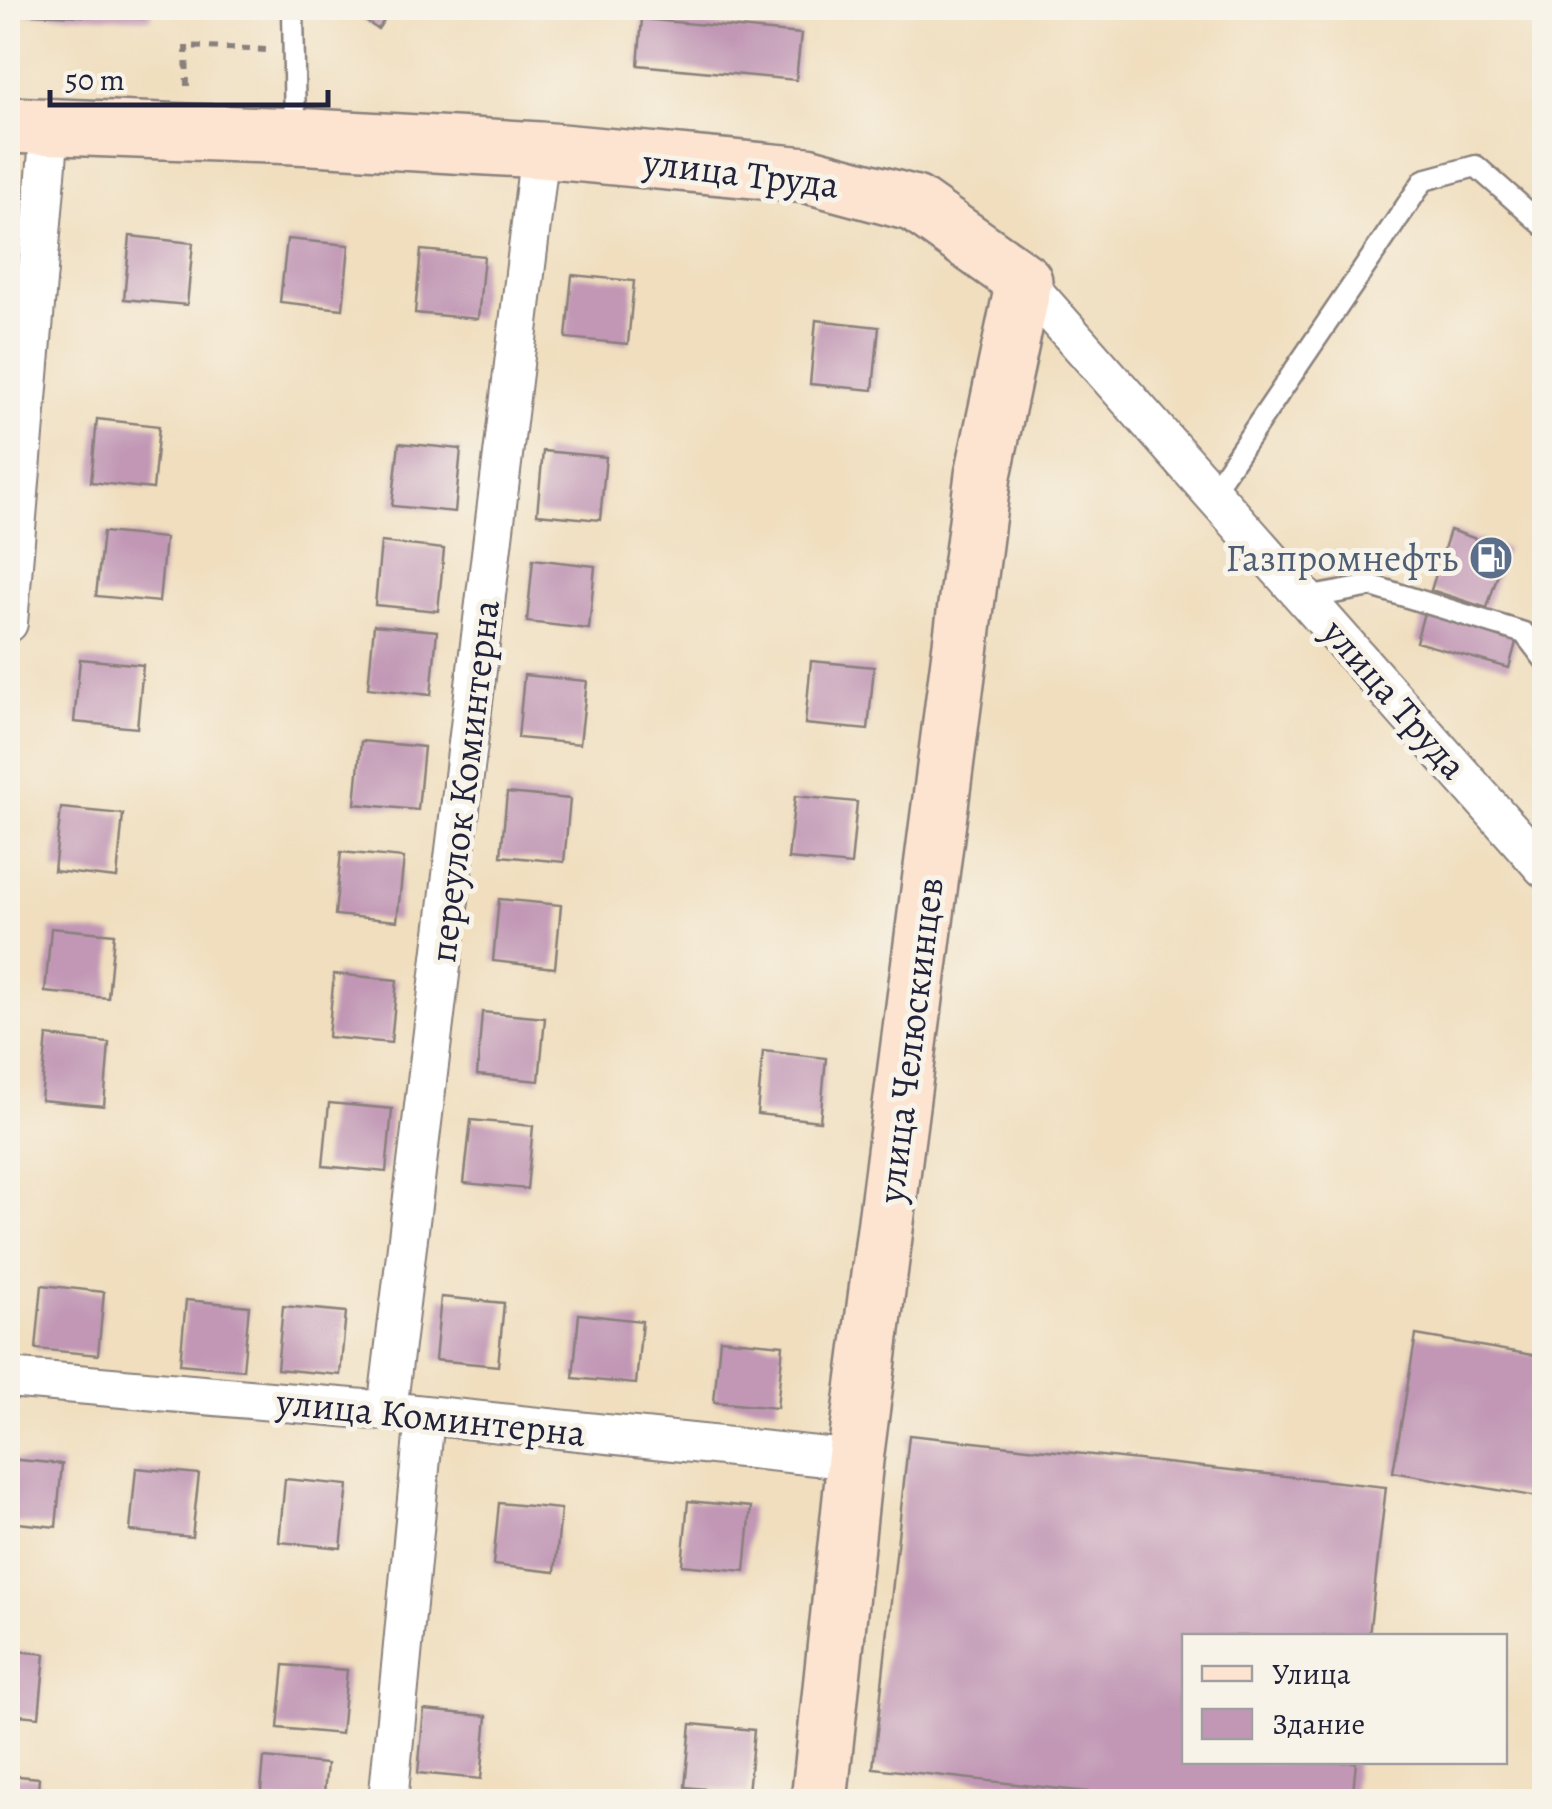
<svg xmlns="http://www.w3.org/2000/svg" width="1552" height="1809" viewBox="0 0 1552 1809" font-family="Alegreya,serif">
<rect width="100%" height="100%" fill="#f7f3e8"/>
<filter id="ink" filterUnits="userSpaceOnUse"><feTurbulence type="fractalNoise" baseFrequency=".01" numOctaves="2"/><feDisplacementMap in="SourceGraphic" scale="20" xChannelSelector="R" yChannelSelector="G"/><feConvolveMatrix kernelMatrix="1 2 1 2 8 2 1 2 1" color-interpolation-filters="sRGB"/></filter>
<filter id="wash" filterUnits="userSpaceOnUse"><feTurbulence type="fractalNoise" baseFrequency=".0048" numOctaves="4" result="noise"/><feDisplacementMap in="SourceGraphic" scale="40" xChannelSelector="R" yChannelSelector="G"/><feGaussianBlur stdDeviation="2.25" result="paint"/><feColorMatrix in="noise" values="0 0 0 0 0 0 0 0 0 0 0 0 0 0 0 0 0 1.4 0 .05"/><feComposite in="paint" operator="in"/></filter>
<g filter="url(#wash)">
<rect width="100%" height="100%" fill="#f0debe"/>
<g id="blocks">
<!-- building -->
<path fill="#c197b5" d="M8,8H152L151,19L8,13Z
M344,8H392L378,29Z
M642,19L801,34L796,80L638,65Z
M130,236L193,243L187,305L124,299Z
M287,239L349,245L343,309L280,302Z
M421,250L484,256L478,319L415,313Z
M572,275L634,281L628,344L566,338Z
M816,320L879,327L873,390L810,384Z
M97,419L159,426L153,489L91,482Z
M399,443L461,449L455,512L392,506Z
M543,451L606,457L600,520L537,514Z
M1450,530L1506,549L1487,608L1431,590Z
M103,532L165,538L159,602L96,596Z
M381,542L444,549L438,611L375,605Z
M533,559L595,566L589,629L527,622Z
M1428,598L1521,624L1509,668L1416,642Z
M374,625L437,631L431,695L368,688Z
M80,659L143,665L137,728L74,722Z
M811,661L874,667L868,730L805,724Z
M524,675L587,681L580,744L518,738Z
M361,741L424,747L418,810L355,804Z
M507,793L570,799L564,862L501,856Z
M795,796L857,802L851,865L788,859Z
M61,808L123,814L117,878L54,871Z
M341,852L404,858L397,921L335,915Z
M499,899L561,905L555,968L493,961Z
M51,928L114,934L108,998L45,992Z
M334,974L397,980L391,1043L328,1037Z
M482,1012L545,1018L539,1081L477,1075Z
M47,1036L109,1043L104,1106L41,1100Z
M763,1051L826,1058L820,1121L757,1114Z
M329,1103L392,1109L386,1172L323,1166Z
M471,1120L533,1126L527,1189L464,1183Z
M42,1285L104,1292L98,1355L36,1349Z
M441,1297L504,1303L498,1366L435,1360Z
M186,1300L249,1306L243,1370L180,1364Z
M283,1306L346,1312L340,1375L277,1369Z
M579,1314L642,1321L636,1384L573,1378Z
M1416,1335L1544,1357V1498L1393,1472Z
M720,1339L783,1345L777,1408L714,1402Z
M909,1435L1386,1487L1369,1636H1184V1762H1356L1352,1802H1176L873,1768Z
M8,1459L62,1464L56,1527L8,1522Z
M136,1468L199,1474L192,1537L130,1531Z
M285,1479L348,1485L341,1548L279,1542Z
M688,1501L751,1507L745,1571L682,1565Z
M499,1503L561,1509L555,1572L493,1565Z
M8,1650L45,1654L39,1717L8,1714Z
M284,1665L347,1670L341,1734L278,1728Z
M424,1710L487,1716L481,1779L418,1773Z
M691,1724L754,1730L748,1793L685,1787Z
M264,1758L327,1764L323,1802H260Z
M8,1775L39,1778L37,1802H8Z"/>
</g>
</g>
<g filter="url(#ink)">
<use href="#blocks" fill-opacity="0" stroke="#89807c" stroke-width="2.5"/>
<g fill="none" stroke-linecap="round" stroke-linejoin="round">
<defs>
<path id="lane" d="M293,8L295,134
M1212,492L1424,180L1476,166L1544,226
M1306,598L1372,586L1524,633L1544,659"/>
<path id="street" d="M1024,281L1544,868
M8,623L50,128
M8,1378L387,1411L855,1460
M387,1411L540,150
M388,1802L425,1416"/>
<path id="secondary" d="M8,125L295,136L540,150L807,175L915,204L1024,281L983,475L855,1460L819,1802"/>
</defs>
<!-- lane casing -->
<use href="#lane" stroke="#89807c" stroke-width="25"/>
<!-- street casing -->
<use href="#street" stroke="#89807c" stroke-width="42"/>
<!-- secondary casing -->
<use href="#secondary" stroke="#89807c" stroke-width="60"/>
<!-- path -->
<path stroke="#89807c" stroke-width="6" stroke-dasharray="8 8" stroke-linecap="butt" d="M187,86L186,46L268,50"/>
<!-- lane -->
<use href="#lane" stroke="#fff" stroke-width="20"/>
<!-- street -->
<use href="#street" stroke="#fff" stroke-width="38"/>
<!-- secondary -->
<use href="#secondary" stroke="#fde4d0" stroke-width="55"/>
</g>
</g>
<!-- icons -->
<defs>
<symbol id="fuel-disc" viewBox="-11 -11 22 22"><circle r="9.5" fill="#5c6f8a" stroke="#f7f3e8"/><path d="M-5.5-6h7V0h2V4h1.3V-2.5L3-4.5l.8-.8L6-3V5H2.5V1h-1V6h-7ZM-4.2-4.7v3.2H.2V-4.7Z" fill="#fff"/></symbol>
</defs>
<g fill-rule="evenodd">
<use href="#fuel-disc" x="1466" y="533" width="50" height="50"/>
</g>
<g text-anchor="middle" stroke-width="10" stroke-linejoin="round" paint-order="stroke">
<!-- street labels -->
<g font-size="38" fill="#22223b" stroke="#f7f3e8">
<text transform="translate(741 173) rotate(7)" y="13">улица Труда</text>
<text transform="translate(1395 699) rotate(49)" y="13">улица Труда</text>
<text transform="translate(464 781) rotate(-83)" y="13">переулок Коминтерна</text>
<text transform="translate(910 1040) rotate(-83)" y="13">улица Челюскинцев</text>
<text transform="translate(431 1417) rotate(6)" y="13">улица Коминтерна</text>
</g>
<!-- service labels -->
<g font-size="38" fill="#4e5e75" stroke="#f7f3e8" text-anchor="end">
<text x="1458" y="571">Газпромнефть</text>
</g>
</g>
<!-- margin -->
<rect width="1552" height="1809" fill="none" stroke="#f7f3e8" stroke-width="40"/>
<!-- legend -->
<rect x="1182" y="1634" width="325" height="130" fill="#f7f3e8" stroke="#a29fa3" stroke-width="2.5"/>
<rect x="1202" y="1666" width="50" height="15" fill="#fde4d0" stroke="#a29fa3" stroke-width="2.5"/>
<text x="1272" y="1684" font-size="30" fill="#22223b">Улица</text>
<rect x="1202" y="1709" width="50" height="30" fill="#c197b5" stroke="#a29fa3" stroke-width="2.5"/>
<text x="1272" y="1734" font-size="30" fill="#22223b">Здание</text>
<!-- scale -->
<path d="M50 90v15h278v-15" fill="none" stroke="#22223b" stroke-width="5"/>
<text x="65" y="90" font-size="30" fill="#22223b" stroke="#f7f3e8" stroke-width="8" paint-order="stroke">50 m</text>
</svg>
